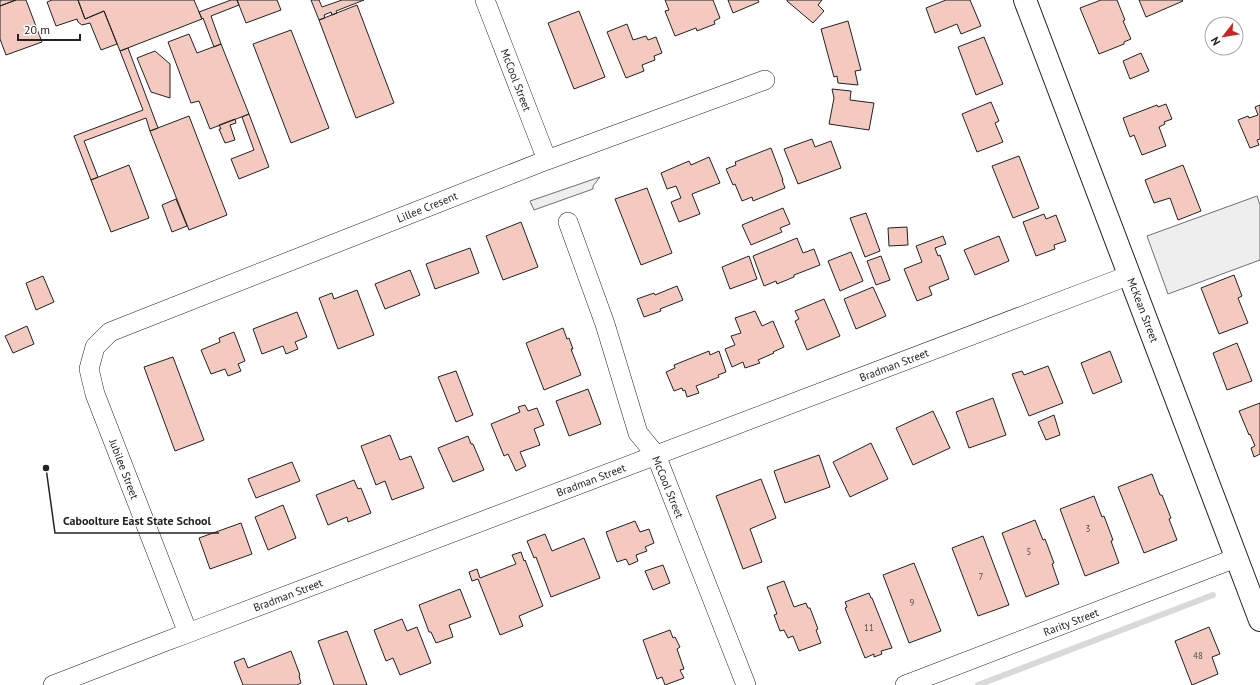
<svg xmlns="http://www.w3.org/2000/svg" width="1260" height="685" viewBox="0 0 1260 685" font-family="'PT Sans',sans-serif">
<rect width="100%" height="100%" fill="#fff"/>
<!-- green -->
<path fill="#eee" stroke="#6f6f6f" d="M600,177L593,186V189L534,210L530,201Z
M1257,196L1260,205V260L1168,294L1147,236Z"/>
<g fill="none" stroke-linecap="round" stroke-linejoin="round">
<!-- stream -->
<path stroke="#d9d9d9" stroke-width="6" d="M978,685L1213,595"/>
</g>
<!-- building -->
<path fill="#f3c9c0" stroke="#222" d="M2,0H16L0,6V1Z
M16,0H26L42,42L6,55L0,39V6Z
M52,0H78L85,19L104,11L117,44L101,50L90,23L82,25L78,22L77,19L56,26L47,2Z
M78,0H194L202,19L120,51L104,11L85,19Z
M231,0H237L239,5L211,16L221,44L214,47L203,18L202,19L199,12Z
M237,0H277L281,10L246,23Z
M311,0H319L322,7L342,0H364L336,11L337,13L332,15L331,12L324,15L325,18L319,20Z
M665,0H713L720,18L714,21L715,24L697,31L696,28L675,36L665,11L669,10Z
M728,0H758L759,2L733,13Z
M787,0H822L818,5L824,11L813,23L787,1Z
M946,0H970L981,26L961,34L957,24L935,33L926,8Z
M1101,0H1117L1125,20L1123,21L1131,39L1124,42V44L1099,54L1080,8Z
M1139,0H1182L1183,1L1146,17Z
M357,5L394,103L356,118L319,20Z
M579,11L605,77L574,89L548,23Z
M848,21L861,70L855,71L858,85L838,83L837,76L834,77L821,29Z
M627,24L633,40L646,36L648,40L656,37L662,53L654,56L655,60L642,65L644,71L626,78L607,32Z
M291,30L329,128L291,143L253,44Z
M189,34L197,53L221,44L249,114L210,129L199,101L191,103L168,42Z
M984,37L1003,84L976,95L958,47Z
M128,48L158,128L150,131L146,118L84,141L98,177L91,180L74,136L143,110L120,51Z
M155,51L170,64V98L151,92L137,58Z
M1141,53L1149,71L1130,79L1123,61Z
M832,89L851,91L850,100L874,103L869,130L829,124L834,98Z
M991,102L999,121L995,123L1003,142L977,152L962,114Z
M1166,104L1172,119L1164,122L1165,124L1159,127L1166,146L1142,155L1134,135L1130,137L1123,118L1157,105L1158,107Z
M1260,105V139L1257,140L1259,145L1250,148L1238,120L1248,116L1249,118L1258,115L1255,107Z
M249,114L269,167L239,179L231,159L254,150L242,117Z
M189,116L227,215L189,230L150,131Z
M235,119L236,123L230,125L235,140L225,143L219,129H221L219,125Z
M812,139L815,147L831,141L841,168L798,184L784,149Z
M771,148L783,180H782L785,188L753,201L752,197L742,201L735,184L733,185L726,169L736,165L735,162Z
M1019,156L1039,208L1013,218L992,166Z
M709,157L720,183L692,194L700,214L679,222L671,202L681,198L676,186L667,189L661,173L689,161L691,165Z
M129,165L149,218L111,232L91,180Z
M1183,165L1201,211L1178,220L1170,198L1154,203L1145,180Z
M647,188L672,253L641,265L615,199Z
M176,199L187,226L172,232L162,205Z
M783,208L790,224L780,228L782,232L751,245L742,225Z
M866,213L880,251L865,257L850,218Z
M1044,214L1046,219L1056,215L1066,241L1054,245L1055,249L1036,256L1023,222Z
M521,222L538,267L503,280L486,236Z
M907,227L908,245L889,246L888,228Z
M943,236L946,244L935,248L938,256L940,255L949,279L929,287L932,295L917,301L904,269L922,262L916,246Z
M999,236L1009,261L975,275L964,250Z
M797,238L803,253L814,249L820,265L794,275V277L777,284L776,281L764,286L753,256Z
M470,248L479,273L435,289L426,264Z
M851,252L863,281L840,291L828,261Z
M749,256L757,279L730,289L722,267Z
M881,256L890,280L876,285L867,261Z
M410,270L420,295L385,309L375,284Z
M1234,275L1242,296L1238,298L1248,323L1219,334L1201,288Z
M43,276L54,302L36,310L26,283Z
M677,286L683,300L660,309L661,311L644,317L637,299L654,293L655,295Z
M873,287L886,316L856,329L844,299Z
M357,290L374,335L338,349L319,298L332,293L334,299Z
M824,299L840,336L807,350L795,321L799,319L795,311Z
M755,311L762,326L773,321L784,347L773,352L774,353L758,360L760,363L745,368L743,362L732,367L725,349L735,345L731,336L741,333L735,318Z
M297,312L307,337L295,342L298,349L286,354L283,346L262,354L253,329Z
M27,326L34,344L13,353L5,336Z
M563,328L567,339L569,338L573,349H571L581,375L544,390L526,343Z
M234,332L245,361L238,364L241,371L228,376L225,369L211,374L201,350L220,342L219,338Z
M1237,343L1252,381L1227,390L1213,353Z
M709,351L710,355L719,351L726,372L718,375L719,377L696,386L699,393L687,397L685,390L683,391L682,388L674,391L666,372L675,368L674,365Z
M1110,351L1122,382L1093,394L1081,363Z
M173,357L204,440L175,451L144,367Z
M1048,366L1063,403L1029,416L1012,374L1022,371L1024,375Z
M456,371L473,415L456,422L438,377Z
M588,389L601,424L569,436L556,401Z
M993,398L1006,435L969,448L956,412Z
M1260,403V454L1254,457L1251,448L1255,446L1250,434L1249,435L1239,411Z
M525,405L528,411L537,408L544,425L534,429L540,445L520,452L526,466L516,471L508,454L504,456L491,424L520,412L518,407Z
M933,411L950,448L913,465L896,428Z
M1054,415L1060,435L1046,440L1038,422Z
M390,435L400,460L411,456L424,488L392,500L385,481L376,485L361,446Z
M468,436L471,444H473L484,470L453,482L438,448Z
M871,443L888,479L850,497L833,462Z
M819,455L830,487L785,503L774,471Z
M292,462L300,481L256,498L248,479Z
M1152,474L1160,495H1162L1171,518L1169,519L1177,540L1144,553L1118,487Z
M761,479L776,518L750,529L762,562L743,569L716,496Z
M354,480L358,489L361,488L371,513L348,522L347,517L328,525L316,495Z
M1094,496L1102,517L1104,516L1113,540L1111,541L1119,563L1085,576L1060,509Z
M283,505L296,538L268,550L255,517Z
M1035,520L1043,540L1045,539L1054,563L1052,564L1059,584L1026,597L1002,533Z
M635,521L640,532L649,529L654,543L645,547L647,551L636,555L638,561L629,565L626,559L617,562L606,532Z
M241,523L252,554L210,569L199,538Z
M545,534L552,551L584,538L600,578L551,597L536,557L534,558L527,541Z
M983,536L1009,605L978,616L952,548Z
M521,552L524,561L525,560L543,606L519,616L523,626L500,635L478,579L472,581L469,572L477,569L480,578L516,564L512,555Z
M914,563L941,631L909,643L883,575Z
M663,565L670,583L653,590L645,571Z
M784,581L794,607L806,603L808,608H810L818,629L816,630L821,643L799,651L793,636L788,638L784,630L780,631L774,615L777,614L767,587Z
M460,589L471,617L449,625L453,637L436,643L431,632H429L419,605Z
M869,593L871,598H872L892,648L881,651L882,654L874,657V654L865,658L845,608L847,607L845,602Z
M402,619L407,631L417,627L431,663L400,675L393,658L386,661L374,630Z
M1209,627L1220,654L1212,657L1218,674L1192,685L1175,641Z
M670,630L673,638L675,637L680,647L677,649L684,669L680,670L684,678L665,685L662,677L657,679L643,640Z
M347,631L367,685H334L318,641Z
M291,651L300,675L299,676L301,683L297,685H243L234,662L244,658L248,668Z"/>
<g fill="none" stroke-linecap="round" stroke-linejoin="round">
<defs>
<path id="minor" d="M485,0L547,160
M568,222L605,324L638,433L656,455L746,685
M188,633L95,394L89,369L95,347L110,332L547,160L765,80
M53,685L164,642L188,633L1130,275
M905,685L1236,558"/>
<path id="secondary" d="M1025,0L1260,620"/>
</defs>
<!-- minor casing -->
<use href="#minor" stroke="#222" stroke-width="20"/>
<!-- secondary casing -->
<use href="#secondary" stroke="#222" stroke-width="24"/>
<!-- minor -->
<use href="#minor" stroke="#fff" stroke-width="19"/>
<!-- secondary -->
<use href="#secondary" stroke="#fff" stroke-width="22"/>
</g>
<g text-anchor="middle" stroke-width="3" stroke-linejoin="round" paint-order="stroke">
<!-- number labels -->
<g font-size="9" fill="#564c4a">
<text x="1088" y="532">3</text>
<text x="1029" y="555">5</text>
<text x="981" y="580">7</text>
<text x="912" y="606">9</text>
<text x="869" y="631">11</text>
<text x="1198" y="659">48</text>
</g>
<!-- street labels -->
<g font-size="11" fill="#222" stroke="#fff">
<text transform="translate(516 80) rotate(69)" y="4">McCool Street</text>
<text transform="translate(427 207) rotate(-22)" y="4">Lillee Cresent</text>
<text transform="translate(1143 310) rotate(69)" y="4">McKean Street</text>
<text transform="translate(894 365) rotate(-21)" y="4">Bradman Street</text>
<text transform="translate(124 469) rotate(69)" y="4">Jubilee Street</text>
<text transform="translate(591 480) rotate(-21)" y="4">Bradman Street</text>
<text transform="translate(668 487) rotate(68)" y="4">McCool Street</text>
<text transform="translate(288 595) rotate(-21)" y="4">Bradman Street</text>
<text transform="translate(1071 622) rotate(-21)" y="4">Rarity Street</text>
</g>
</g>
<!-- callouts -->
<path fill="none" stroke="#222" stroke-width="1.5" d="M46 468L55 533H219"/>
<circle fill="#222" stroke="#fff" stroke-width="1.5" cx="46" cy="468" r="4"/>
<g font-size="12" text-anchor="middle" font-weight="bold" fill="#222" stroke="#fff" stroke-width="3" stroke-linejoin="round" paint-order="stroke">
<text x="137" y="525">Caboolture East State School</text>
</g>
<!-- north arrow -->
<g transform="translate(1224 36) rotate(239)"><circle r="19" fill="#ffffff" stroke="#a7a7a7"/>
<path d="M0-3L7 15L0 10L-7 15Z" fill="#c62828"/>
<text y="-6" font-size="11" font-weight="bold" text-anchor="middle" fill="#222222">N</text>
</g>
<!-- scale -->
<path d="M18 34v6h62v-6" fill="none" stroke="#222222" stroke-width="2"/>
<text x="24" y="34" font-size="12" fill="#222222" stroke="#ffffff" stroke-width="3" paint-order="stroke">20 m</text>
</svg>
